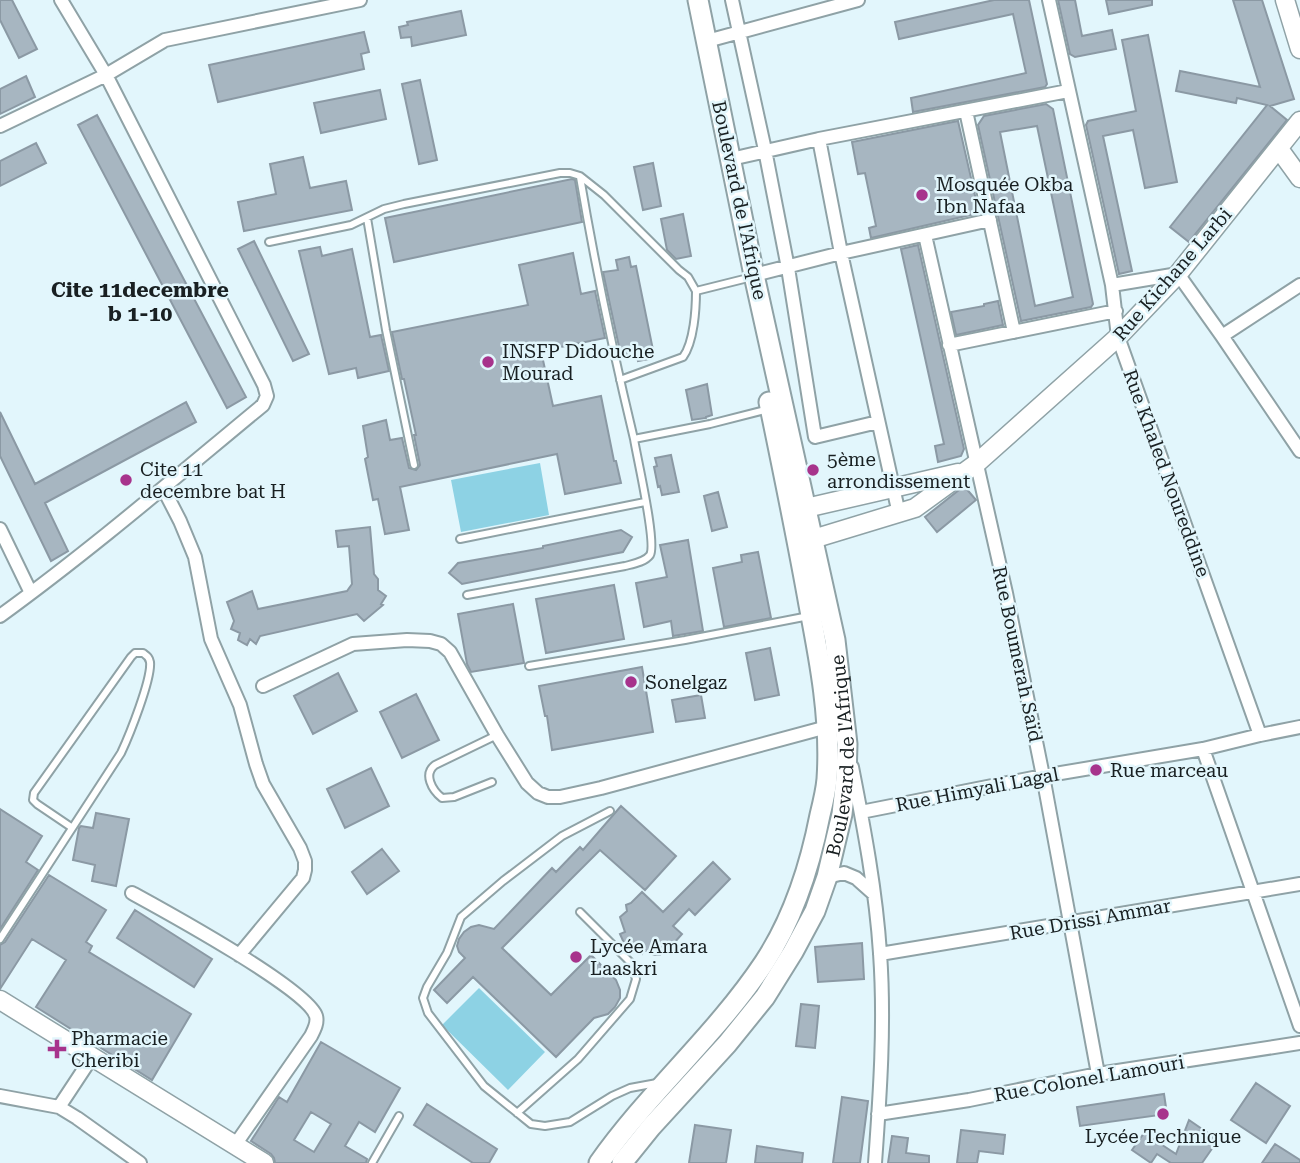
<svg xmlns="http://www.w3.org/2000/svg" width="1300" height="1163" viewBox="0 0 1300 1163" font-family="'Roboto Serif',serif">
<rect width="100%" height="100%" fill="#e2f6fc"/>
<!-- green -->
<path fill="#8dd2e4" d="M540,463L549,515L461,532L451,480Z
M479,988L545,1052L508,1090L442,1025Z"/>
<!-- building -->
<path fill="#a7b6c1" stroke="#8b99a4" stroke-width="2" fill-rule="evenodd" d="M0,0H12L37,49L19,58L0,20Z
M994,0H1029L1047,84L1045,87L913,112L911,98L1026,73L1013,14L899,39L895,22Z
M1058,0H1075L1082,36L1112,30L1116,49L1075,57L1070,54Z
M1106,0H1152V5L1109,14Z
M1233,0H1262L1294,99L1270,106L1287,120L1189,242L1170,227L1267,105L1237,98L1236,103L1176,91L1180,71L1260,87Z
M461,11L466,35L412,46L411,37L401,38L399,27L408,25L407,22Z
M364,32L369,52L361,54L364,69L218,102L209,65Z
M1148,35L1177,182L1145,188L1133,130L1103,136L1132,271L1119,274L1086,125L1088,121L1136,111L1122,40Z
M26,76L35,97L0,114V89Z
M420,80L437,160L419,164L402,84Z
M380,90L386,119L321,133L314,103Z
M1046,104L1053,109L1093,304L1091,307L1021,321L978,125L984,116ZM1037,126L1073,297L1035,306L1000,132Z
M97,115L246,397L227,408L78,125Z
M958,121L979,213L871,238L869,228L876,226L865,173L858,174L852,142Z
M36,143L46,163L0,186V161Z
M303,157L310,188L346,181L352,210L244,231L238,202L276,194L270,164Z
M653,163L661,206L643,210L634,167Z
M572,179L575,180L582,222L394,262L385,218Z
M683,214L691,256L676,259L667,250L661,219Z
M254,241L309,354L293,361L238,249Z
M918,245L964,449L961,456L938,462L935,446L944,444L901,249Z
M320,247L322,256L352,249L370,337L381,335L389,371L358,378L356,368L329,374L299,251Z
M573,253L581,294L595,291L605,338L541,351L553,406L601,396L614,461H616L621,483L565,494L557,454L400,487L409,530L385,534L378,499L373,500L365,459L368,457L363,426L386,420L390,440L402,438L409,468L416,470L420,465L414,435H416L404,379H402L392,332L528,305L519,265Z
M629,257L631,267L636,266L653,350L648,351L649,359L638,361L636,352L621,356L603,272L618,270L616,260Z
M998,301L1003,325L956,335L951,312L984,306V304Z
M707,384L712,415L706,417V418L692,420L686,390Z
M186,402L196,422L45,503L68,551L51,561L0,456V412L35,484Z
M671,455L679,492L662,495L660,486L658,487L654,467L657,466L655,458Z
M964,486L976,500L937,532L925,517Z
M718,492L727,527L712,531L704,496Z
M370,527L374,574L378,579V590L386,596L381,604L383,605L364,621L357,614L260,636L256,644L250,639L247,645L238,640L240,633L231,629L234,621L227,602L252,591L258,609L347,591L352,584L349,546L338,547L336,531Z
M621,530L632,537L623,552L462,584L449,573L458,563L543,548V546Z
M688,540L703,631L673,636L671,621L644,627L636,583L667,577L660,545Z
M758,552L771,618L724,627L713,568L742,562L741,555Z
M614,585L624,639L546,653L536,599Z
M513,604L524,663L471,672L467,664L458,614Z
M770,648L779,695L755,700L746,653Z
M642,667L653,732L552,750L547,716H545L539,686Z
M338,673L357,711L313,734L294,696Z
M416,694L439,740L402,758L380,712Z
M701,695L705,718L676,722L672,700Z
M371,768L389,806L345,828L327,789Z
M621,806L676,856L645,890L600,850L502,948L551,995L591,955L616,980L620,990V998L615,1007L608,1014L594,1018L556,1057L473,977L447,1003L434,990L465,958L459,952L457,946L459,939L464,932L471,927L479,925L494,929L552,868L556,872L580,847L583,850Z
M0,809L42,836L26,862L38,870L0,929Z
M96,813L129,819L116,886L92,881L95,865L73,860L79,828L81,826L93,828Z
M382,849L399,871L367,894L352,872Z
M713,862L730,879L695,915L689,909L673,926L682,934L674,943L673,947L665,949L660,955H654L645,950L642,954L624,943L620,934L625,932L620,917L627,911L626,905L631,903L642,892L663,912Z
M49,875L106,910L86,942L92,946L89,952L191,1014L152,1080L36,1007L66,960L32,939L0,989V945L5,942Z
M135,910L212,959L194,987L117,938Z
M862,943L864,979L818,982L815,947Z
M801,1004L819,1006L815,1048L796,1046Z
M321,1042L400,1088L375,1132L359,1122L345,1146L367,1159L366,1163H275L274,1158L271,1154L251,1141L279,1097L287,1102ZM311,1112L331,1124L314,1152L294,1140Z
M1256,1083L1290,1106L1266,1143L1231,1120Z
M1164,1094L1167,1114L1080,1126L1077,1107Z
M842,1097L868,1101L860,1163H833Z
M427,1104L497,1149L489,1163H473L414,1125Z
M1189,1120L1218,1140L1202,1163H1171L1157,1154L1151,1163L1132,1150L1144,1133L1176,1154Z
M695,1125L731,1130L726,1163H689Z
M961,1130L1005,1135L1003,1154L979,1151L977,1163H957Z
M892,1136L908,1138L906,1153L929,1156V1163H888Z
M1275,1144L1300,1160V1163H1262Z
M757,1146L803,1153L802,1163H755Z"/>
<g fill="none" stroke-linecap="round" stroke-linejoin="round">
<defs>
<path id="lane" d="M580,177C595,265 613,352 634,439
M367,218L386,330L414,465
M269,242L351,225L384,209L404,204L560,173H570L580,176L604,195L679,270L688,277L696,291L744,279
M620,380L683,357C694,342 696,309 696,291
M460,539L645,502
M467,595L625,566C633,564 645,562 650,555C657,543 637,458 634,439L710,424L769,409
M529,666L685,640L809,616
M492,782L454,797L442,798C432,790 423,774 435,765L497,735
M610,811L562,836L503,881L461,917L447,953L427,987L423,998L428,1013L484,1086L531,1124L545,1126L570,1122L612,1096L630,1088L657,1083
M0,939L121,753C129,736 152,679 150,662C149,657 147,656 143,653H135L131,657L34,793L33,800L37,804L71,827
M517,1113L578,1059L630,999L636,979L631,963L580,912
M372,1163L399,1116"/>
<path id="street" d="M732,0L765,150L788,268L815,437L878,422
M1049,0L1112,285L1118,337L1260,735
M707,41L858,0
M966,111L1014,332
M0,126L106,75L165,40L360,0
M819,139L841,253L899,514
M731,159L819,139L1068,91
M925,235L1006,593L1043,776L1098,1074
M754,275L841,253L990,220
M1112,285L1178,274L1222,336L1300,451
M1222,336L1300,285
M949,345L1116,311
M163,488L180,521L195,557L211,639L240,705L256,764L263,784L300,848L305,861V870L303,878L239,955
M0,529L31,593
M0,616C91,550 177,476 263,405L267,396L264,385L106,75L61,0
M263,686L353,644L407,640L430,641L441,644L450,652L497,735L527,783L538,793L548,797H560L601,788L827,727
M1203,749L1300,1026
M852,767C864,828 876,891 880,953C885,1023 880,1094 875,1163
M861,812L1043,776L1203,749L1260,735L1300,727
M827,877L844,873L856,878L874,894
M132,893C163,910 308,989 316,1016C318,1023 314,1030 311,1036L235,1145
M880,954L1300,884
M0,1096L59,1107L77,1118L140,1163
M59,1107L92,1057
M878,1114L969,1100L1098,1074L1300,1043"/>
<path id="secondary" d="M1285,0L1300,49
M1279,149L1300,178
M806,508L958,473
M813,539L915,508L977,463L1118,337L1178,274L1300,121
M0,1000L264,1163"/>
<g id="primary">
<path d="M599,1163C649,1092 716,1035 764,963C793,919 810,866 820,815C823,803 826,791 827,779C831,720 820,662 809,605C797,537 783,470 769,402"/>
<path id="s1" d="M622,1163L651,1127L727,1044L765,997L793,952L815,911L827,877L842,814L846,778L847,744L835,640L754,275L698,0"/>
</g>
</defs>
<!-- lane casing -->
<use href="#lane" stroke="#8fa2a6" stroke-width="10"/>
<!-- street casing -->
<use href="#street" stroke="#8fa2a6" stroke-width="16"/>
<!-- secondary casing -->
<use href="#secondary" stroke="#8fa2a6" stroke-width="21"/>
<!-- primary casing -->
<use href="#primary" stroke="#8fa2a6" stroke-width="23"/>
<!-- lane -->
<use href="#lane" stroke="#fff" stroke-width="6"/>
<!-- street -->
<use href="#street" stroke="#fff" stroke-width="12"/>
<!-- secondary -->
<use href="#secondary" stroke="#fff" stroke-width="18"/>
<!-- primary -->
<use href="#primary" stroke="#fff" stroke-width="19"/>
</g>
<!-- markers -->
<g fill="#a7338c" stroke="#e2f6fc" stroke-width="2.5">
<circle cx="922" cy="195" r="7"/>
<circle cx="488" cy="362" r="7"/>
<circle cx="813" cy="470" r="7"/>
<circle cx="126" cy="480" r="7"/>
<circle cx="631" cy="682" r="7"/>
<circle cx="1096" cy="770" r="7"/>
<circle cx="576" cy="957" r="7"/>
<path d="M53.5 1038.5h7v7h7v7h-7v7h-7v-7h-7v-7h7z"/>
<circle cx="1163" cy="1114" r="7"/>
</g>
<g text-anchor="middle" stroke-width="5" stroke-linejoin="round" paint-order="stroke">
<!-- poi labels -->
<g font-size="19" fill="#192022" stroke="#e2f6fc" text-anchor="start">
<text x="936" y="191">Mosquée Okba<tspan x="936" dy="22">Ibn Nafaa</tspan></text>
<text x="502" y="358">INSFP Didouche<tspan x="502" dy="22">Mourad</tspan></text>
<text x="827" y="466">5ème<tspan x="827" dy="22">arrondissement</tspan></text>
<text x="140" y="476">Cite 11<tspan x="140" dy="22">decembre bat H</tspan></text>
<text x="645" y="689">Sonelgaz</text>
<text x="1110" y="777">Rue marceau</text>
<text x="590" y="953">Lycée Amara<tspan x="590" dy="22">Laaskri</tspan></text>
<text x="71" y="1045">Pharmacie<tspan x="71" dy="22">Cheribi</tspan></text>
<text x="1163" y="1143" text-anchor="middle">Lycée Technique</text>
</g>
<!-- street labels -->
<g font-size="19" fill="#192022" stroke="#e2f6fc">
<text transform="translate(740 200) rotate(78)" y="7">Boulevard de l'Afrique</text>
<text transform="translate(1172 274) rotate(-49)" y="7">Rue Kichane Larbi</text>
<text transform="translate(1167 473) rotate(70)" y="7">Rue Khaled Noureddine</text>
<text transform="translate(1018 654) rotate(78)" y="7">Rue Boumerah Saïd</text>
<text dy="7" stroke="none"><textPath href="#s1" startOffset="478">Boulevard de l'Afrique</textPath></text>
<text transform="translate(977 789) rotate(-11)" y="7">Rue Himyali Lagal</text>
<text transform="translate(1090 919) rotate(-10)" y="7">Rue Drissi Ammar</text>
<text transform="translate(1089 1078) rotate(-10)" y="7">Rue Colonel Lamouri</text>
</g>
<!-- neighbourhood labels -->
<g font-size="21" font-weight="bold" fill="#192022" stroke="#e2f6fc">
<text x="140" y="297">Cite 11decembre<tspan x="140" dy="24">b 1-10</tspan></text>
</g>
</g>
</svg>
